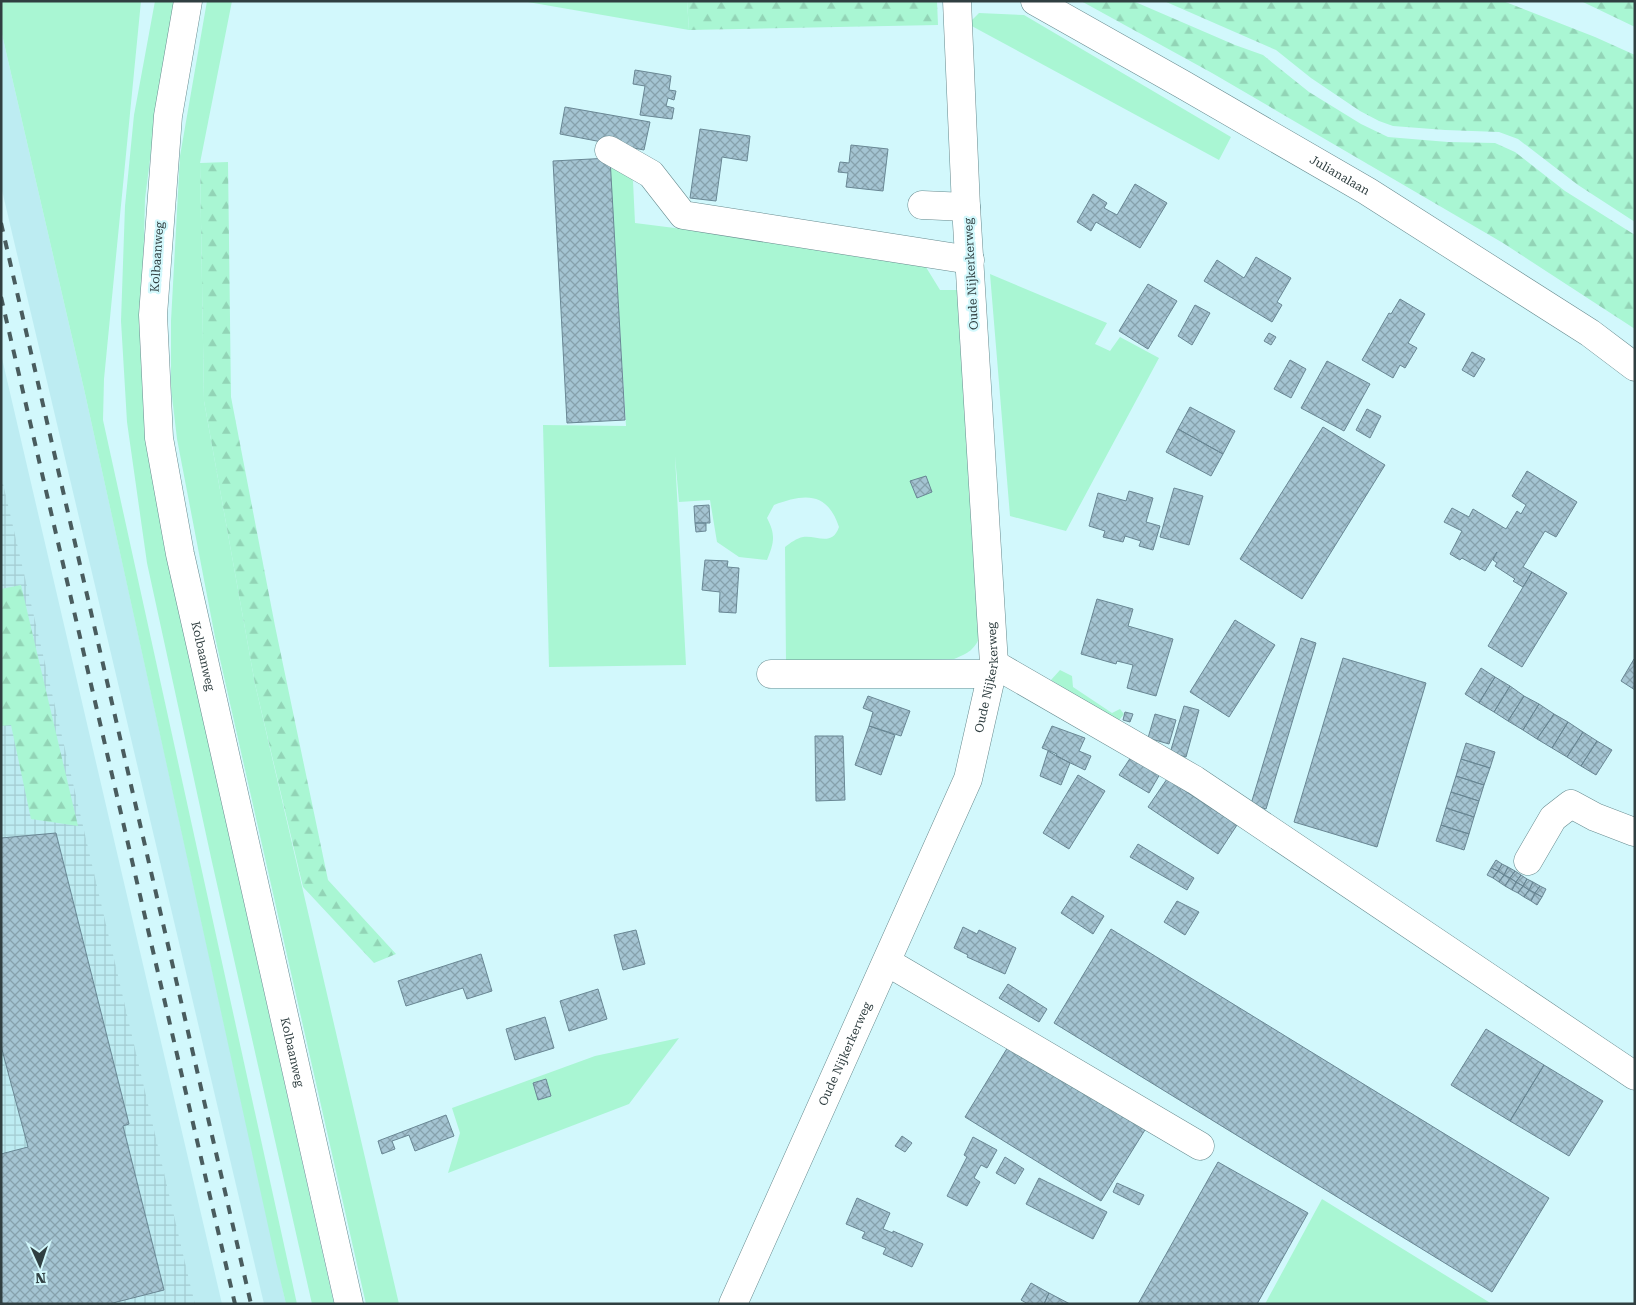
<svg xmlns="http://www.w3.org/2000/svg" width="1636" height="1305" viewBox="0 0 1636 1305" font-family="'Roboto Serif',serif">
<defs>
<pattern id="industrial-grid" width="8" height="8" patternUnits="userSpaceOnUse" patternTransform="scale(1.25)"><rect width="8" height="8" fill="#bdecf2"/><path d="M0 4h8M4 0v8" fill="none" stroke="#a3cbd1"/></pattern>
<pattern id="forest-firs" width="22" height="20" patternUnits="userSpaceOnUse" patternTransform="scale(1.25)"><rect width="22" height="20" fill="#a9f6d3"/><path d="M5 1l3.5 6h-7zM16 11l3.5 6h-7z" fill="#92d4b6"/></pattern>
<pattern id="building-cross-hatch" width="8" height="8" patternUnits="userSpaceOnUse" patternTransform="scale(1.25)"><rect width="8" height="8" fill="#a4c4d2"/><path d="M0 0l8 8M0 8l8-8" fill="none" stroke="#86a1ac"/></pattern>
</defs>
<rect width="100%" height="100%" fill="#d2f8fc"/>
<!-- built -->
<path fill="#bdecf2" d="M1,30L84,389L286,1304H264L1,186Z
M1,354L222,1304H190L1,501Z"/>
<!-- industrial -->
<path fill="url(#industrial-grid)" d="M1,475L190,1284L195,1304H1Z"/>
<!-- green -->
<path fill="#a9f6d3" d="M1,1H141L104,379L103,420L297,1304H286L276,1262L84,389L1,30Z
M155,1H174L156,112L145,199L142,314L146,418L165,550L334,1304H312L212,862L147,563L127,422L121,321L125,206L134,115Z
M207,1H232L200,163L204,401L255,684L399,1304H366L215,637L177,439L171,388V321L180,156Z
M522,1H687L689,30Z
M979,13L1024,15L1231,137L1219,160L968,24Z
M610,167H625L633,181L635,223L921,259L940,290H961L981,635C974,650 969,653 954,659L786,663L785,547C790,543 797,538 803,537C817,535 832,547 839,527C827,491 804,494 774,505L767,518C776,535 774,543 767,560L739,557L717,542L710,500L679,502L675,456L686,665L549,667L543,425L626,426Z
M990,274L1107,323L1095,344L1110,351L1120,337L1159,358L1066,531L1010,516Z
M1060,670L1072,676L1073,687L1112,713L1120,709L1124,714L1117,723L1051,680Z
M679,1038L629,1104L448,1173L460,1133L452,1108L595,1056Z
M1322,1199L1492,1304H1265Z"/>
<!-- forest -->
<path fill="url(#forest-firs)" d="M687,1H937L938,25L689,30Z
M1081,1H1133L1235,45L1263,55L1309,92L1361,124L1388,137L1448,142L1495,143L1515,152L1565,191L1635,235V329L1503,243L1212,73Z
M1164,1H1503L1595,37L1635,55V222L1578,185L1518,139L1499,132L1445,130L1393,126L1379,121L1360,111L1311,78L1276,50Z
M1581,1H1635V27L1585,3Z
M228,162L231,397L275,626L328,880L396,954L374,963L303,887L255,684L204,401L200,163Z
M21,585L78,826L31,819L11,725L1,726V589Z"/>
<!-- building -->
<path fill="url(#building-cross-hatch)" stroke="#698794" d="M635,70L671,76L669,90L676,91L674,100L668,98L666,106L674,108L672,119L640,115L645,86L633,84Z
M565,107L650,122L644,150L560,134Z
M700,129L750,136L747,161L722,157L716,201L690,198Z
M851,145L888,149L883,191L846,187L848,173L838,172L840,162L849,163Z
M610,158L625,420L567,423L553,161Z
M1135,184L1167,203L1140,248L1096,222L1091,231L1077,222L1093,194L1107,203L1104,208L1117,215Z
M1256,257L1291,278L1277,302L1282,305L1272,322L1204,281L1217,260L1244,278Z
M1148,284L1177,301L1148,349L1119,331Z
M1400,299L1425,314L1408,343L1417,348L1405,368L1400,365L1393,378L1362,360L1389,313L1391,314Z
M1195,305L1210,313L1192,345L1178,336Z
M1269,333L1276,337L1271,345L1264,341Z
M1472,352L1485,359L1474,377L1462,370Z
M1290,360L1306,369L1291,398L1274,389Z
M1327,361L1370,384L1344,431L1301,408Z
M1190,407L1235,431L1223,454L1178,429Z
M1367,409L1381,416L1370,438L1356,430Z
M1323,427L1385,465L1302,599L1240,559Z
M1178,429L1223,454L1211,476L1166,452Z
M1527,471L1577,502L1556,537L1545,531L1523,567L1532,572L1523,587L1513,581L1515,579L1495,566L1497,563L1493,560L1497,552L1485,571L1462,558L1460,560L1450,554L1462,531L1444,522L1452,508L1469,517L1473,509L1506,529L1517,511L1521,514L1526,505L1512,496Z
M926,476L932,492L917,498L910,481Z
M1174,488L1203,496L1189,545L1160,537Z
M1129,491L1153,498L1146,522L1160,526L1153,550L1139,546L1141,541L1125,536L1123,542L1103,537L1105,531L1089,526L1098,493L1126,501Z
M709,505L710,523H695L694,506Z
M695,523H706V531L696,532Z
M705,560L728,561L727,567L739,568L736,613L719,612L720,592L702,590Z
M1532,572L1567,593L1522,667L1488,646Z
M1097,599L1133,609L1128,626L1173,639L1156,696L1127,688L1133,665L1117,661L1116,664L1081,654Z
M1235,620L1275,645L1229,717L1190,692Z
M1301,638L1316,643L1266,809L1251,804Z
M1343,658L1426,683L1377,847L1294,822Z
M1634,659H1635V690L1621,681Z
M1481,668L1495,677L1479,703L1465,694Z
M1495,677L1510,686L1494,712L1479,703Z
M1510,686L1524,696L1508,721L1494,712Z
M868,696L910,711L901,736L869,726L873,712L863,708Z
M1524,696L1539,704L1523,730L1508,721Z
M1539,704L1554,714L1537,739L1523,730Z
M1184,706L1199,710L1186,757L1170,753Z
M1125,712L1133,714L1130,722L1123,720Z
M1155,714L1176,720L1169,744L1148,738Z
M1554,714L1568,722L1552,748L1537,739Z
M1568,722L1583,732L1567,757L1552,748Z
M869,726L895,735L881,775L855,765Z
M1052,726L1085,738L1079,751L1091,756L1085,770L1056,756L1057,754L1042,748Z
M1583,732L1597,741L1581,766L1567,757Z
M815,736H843L845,800L816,801Z
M1597,741L1612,750L1596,775L1581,766Z
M1466,743L1495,752L1490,768L1461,759Z
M1048,751L1070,763L1061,785L1040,776Z
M1131,757L1160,774L1149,793L1119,775Z
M1461,759L1490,768L1484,785L1456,776Z
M1078,775L1105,791L1069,849L1043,833Z
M1456,776L1484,785L1479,801L1451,792Z
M1167,779L1237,825L1218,854L1148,807Z
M1451,792L1479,801L1474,817L1446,808Z
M1446,808L1474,817L1469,834L1441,825Z
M1441,825L1469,834L1464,850L1436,841Z
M56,833L129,1124L123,1126L164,1290L109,1304H1V1154L28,1147L1,1046V838Z
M1138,844L1194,878L1187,890L1130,857Z
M1496,860L1502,864L1498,871L1491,868Z
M1502,864L1508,867L1504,875L1498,871Z
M1508,867L1515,871L1510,878L1504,875Z
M1491,868L1498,871L1493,878L1487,875Z
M1498,871L1504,875L1499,882L1493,878Z
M1515,871L1521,875L1516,882L1510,878Z
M1504,875L1510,878L1505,886L1499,882Z
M1521,875L1527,879L1523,886L1516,882Z
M1510,878L1516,882L1512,890L1505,886Z
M1527,879L1533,882L1529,890L1523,886Z
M1516,882L1523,886L1518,893L1512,890Z
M1533,882L1540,886L1535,893L1529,890Z
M1523,886L1529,890L1524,897L1518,893Z
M1540,886L1546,889L1542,897L1535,893Z
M1529,890L1535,893L1531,901L1524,897Z
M1535,893L1542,897L1537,905L1531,901Z
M1072,896L1104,916L1093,934L1061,913Z
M1177,901L1199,912L1185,935L1164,922Z
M963,927L977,934L979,930L1016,948L1005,974L967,957L968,955L954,948Z
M1111,929L1549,1198L1492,1292L1054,1023Z
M636,930L645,964L623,970L614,935Z
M481,954L492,991L467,999L463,988L406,1006L398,981Z
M1008,984L1047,1009L1039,1022L999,998Z
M598,989L607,1019L569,1031L560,1001Z
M545,1017L554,1048L515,1060L506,1029Z
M1486,1029L1544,1065L1510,1121L1451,1085Z
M1011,1042L1148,1125L1101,1201L965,1117Z
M1544,1065L1603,1101L1569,1156L1510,1121Z
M546,1079L551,1096L538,1100L533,1083Z
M446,1115L454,1136L415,1151L409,1135L392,1141L395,1149L382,1154L378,1141Z
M902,1136L912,1143L905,1152L895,1146Z
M973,1137L997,1150L987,1168L981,1165L974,1178L980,1182L967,1206L947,1196L967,1157L964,1155Z
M1005,1157L1024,1169L1015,1184L996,1173Z
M1218,1162L1308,1213L1257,1304H1138Z
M1039,1178L1107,1212L1093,1239L1026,1204Z
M1117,1183L1144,1195L1139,1205L1113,1192Z
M857,1198L890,1213L883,1229L893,1233V1231L923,1244L912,1267L883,1254L886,1248L862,1238L865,1232L846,1224Z
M1031,1283L1049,1293L1044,1304H1028L1021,1300Z
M1049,1293L1070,1304H1044Z"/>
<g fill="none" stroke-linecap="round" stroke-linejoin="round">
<defs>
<g id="minor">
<path id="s1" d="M188,1L168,116L153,315L159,438L180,554L349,1304"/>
<path id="s2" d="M1035,1L1182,84L1367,191L1590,333L1635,367"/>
<path d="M609,150L651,174L683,215L970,260"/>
<path d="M922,205L966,207"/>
<path d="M994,664L1195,780L1635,1076"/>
<path d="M771,674H992"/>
<path d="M1528,861L1553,818L1571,804L1595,817L1634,832L1635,831"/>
<path d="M887,962L1200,1146"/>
<path id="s3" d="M733,1304L968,779L994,664L966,207L957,1"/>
</g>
</defs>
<!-- minor casing -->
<use href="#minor" stroke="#688b8f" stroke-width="29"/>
<!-- minor -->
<use href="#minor" stroke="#fff" stroke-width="28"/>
<!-- rail -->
<path stroke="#495c5e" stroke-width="4" stroke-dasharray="9 9" stroke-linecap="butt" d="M1,223L251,1304
M1,297L235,1304"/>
</g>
<g text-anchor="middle" stroke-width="4.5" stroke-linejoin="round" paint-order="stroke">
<!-- street labels -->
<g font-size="12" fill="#303f41" stroke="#d2f8fc">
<text dy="4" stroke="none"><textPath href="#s2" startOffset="351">Julianalaan</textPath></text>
<text transform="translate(157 257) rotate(-86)" y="4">Kolbaanweg</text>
<text transform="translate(971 274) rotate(-93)" y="4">Oude Nijkerkerweg</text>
<text dy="4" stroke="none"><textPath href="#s1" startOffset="662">Kolbaanweg</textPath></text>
<text dy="4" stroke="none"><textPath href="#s3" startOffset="679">Oude Nijkerkerweg</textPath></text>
<text dy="4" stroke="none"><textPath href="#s1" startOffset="1068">Kolbaanweg</textPath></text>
<text dy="4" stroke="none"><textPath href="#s3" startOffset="274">Oude Nijkerkerweg</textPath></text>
</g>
</g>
<!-- border -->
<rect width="1636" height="1305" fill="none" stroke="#303f41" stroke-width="5"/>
<!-- north arrow -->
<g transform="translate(40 1265) rotate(177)" stroke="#d2f8fc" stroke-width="4" paint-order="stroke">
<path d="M0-4L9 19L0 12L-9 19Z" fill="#303f41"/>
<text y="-8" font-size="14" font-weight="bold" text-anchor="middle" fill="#303f41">N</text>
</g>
</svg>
